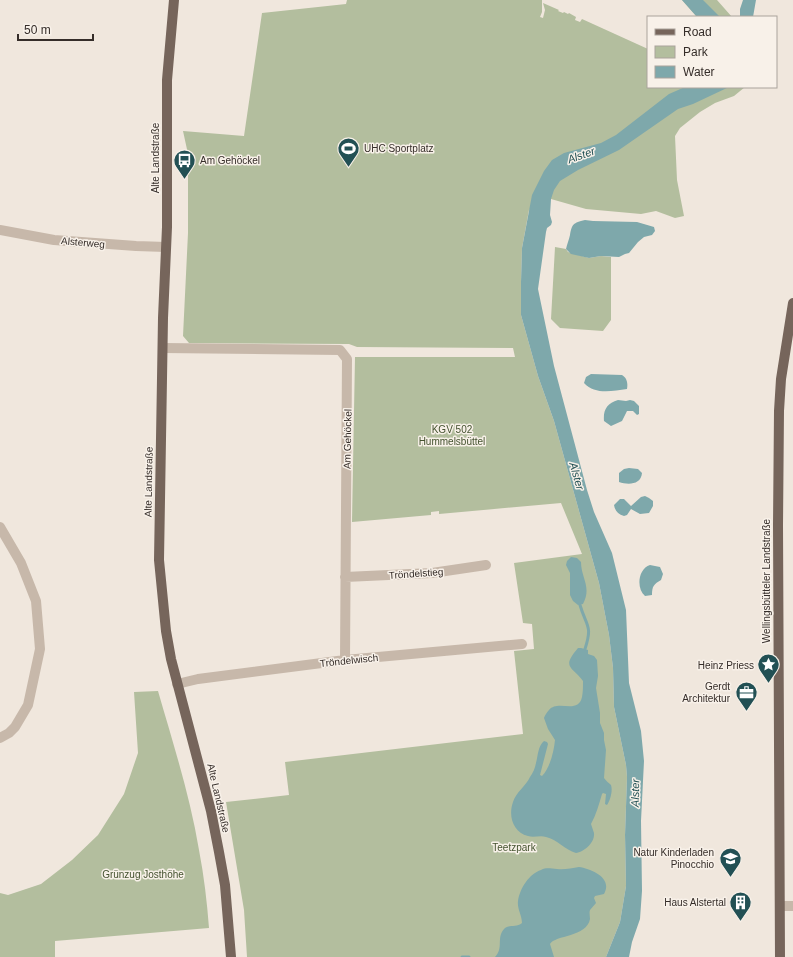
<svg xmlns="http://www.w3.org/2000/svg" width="793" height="957" viewBox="0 0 793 957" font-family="Arial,sans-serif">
<rect width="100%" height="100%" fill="#f0e7dd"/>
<!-- green -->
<path fill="#b3be9e" d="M347,0H542V12L540,17L543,18L545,10L543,3L559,10L558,11L563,13L564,12L568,14L569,13L576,17L575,20L580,22L582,19L648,49V87H745L734,96L715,103L700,112L680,128L675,136L677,180L684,216L675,218L656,211L641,214L586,209L551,199L529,210L522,248L521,282V315L538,376L554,421L599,583L609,635L613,668L614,707L626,765L627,777L625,835L626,886L620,922L606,957H247L244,910L226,802L289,795L285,762L523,734L514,651L534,649L532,624L523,623L514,563L582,554L561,503L439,514V511L431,512V515L352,522L355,357H515L513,348L357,347L349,344L189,343L183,336L188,233V154L183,131L244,136L262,13L346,4Z
M682,0H717L732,17H697Z
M555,247L566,249L568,252L589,258L601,256L611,257V320L603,331L560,328L551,319Z
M158,691C173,743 190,796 199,850C204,876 207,902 209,928L55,941V957H0V893L8,895L41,884L72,860L98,835L124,794L138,753L134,692Z"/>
<!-- water -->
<path fill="#7ea8ab" d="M682,0H703L720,17H697Z
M743,0H756L753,17H740V9Z
M685,87H729L693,104L678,109L619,150L578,170L560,181L554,190L551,199L550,215L552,222L551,225L547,228L546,232L538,289L554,366L587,490L594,512L612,553L626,610L629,683L641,731L644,761L641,821L642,891L640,919L632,942L629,957H606L620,922L626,886L625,835L627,777L626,765L614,707L613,668L609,635L599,583L554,421L538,376L521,315V282L522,248L532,195L544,171L552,160L564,153L601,143L616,135L669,94Z
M585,220L593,221L637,222L654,227L655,231L652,235L644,237L638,242L629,253L625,254L619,257L601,256L589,258L571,254L566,249C567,244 569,240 570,235C572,224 573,223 585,220Z
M591,374L622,375C627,378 628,383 627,389C612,391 595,395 584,383L586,377Z
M618,400L626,401L630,400L634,401L639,406V414L637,415L633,411H627L622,421L611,426L604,421C603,410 607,403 618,400Z
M629,468L638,469L642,473C641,485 628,485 619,482V473L624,469Z
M645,496L649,498L653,501V506L649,513L640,514L631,509L627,515L624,516C618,514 615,511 614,505L620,499H624L631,506L641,497Z
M571,557L577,558L581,562C581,578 592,587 583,604L578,605L573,601L570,595V573L566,565L567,561Z
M650,565L660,567L663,574L661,580C654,584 652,586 652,595L645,596C636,588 638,569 650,565Z
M578,648H581L588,650V654L594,656L597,660L598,676L596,688L600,713V723L604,733V740L606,750L604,778C606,781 609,783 611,785C613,791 610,801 607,805L605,804L606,794L603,793L602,794C599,804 596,815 591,824C592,827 593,830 594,833C595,843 584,852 576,853C565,850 557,839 546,837C540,835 534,838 528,836C513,832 508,816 513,802C516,792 526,786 530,777C533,773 535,768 536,763C538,755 538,746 544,741L547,742L548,744L540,775L542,776C550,768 554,751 555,740L548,729L544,718C545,715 547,712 549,710C558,699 578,715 582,697C583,692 583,686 583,681C572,666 561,668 578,648Z
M579,867C592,869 613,878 604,894L595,896L594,898L596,903L590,910C589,913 590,916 590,919C587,937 555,935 550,944L554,957H495C504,948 496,938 504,929C509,924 516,928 522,923C522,915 517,909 518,901C520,888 529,874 541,870C547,867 551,869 557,869C564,870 572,868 579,867Z"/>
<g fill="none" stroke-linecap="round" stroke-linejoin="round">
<!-- stream -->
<path stroke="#7ea8ab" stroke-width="3" d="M580,605C586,626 593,625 585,649
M462,957H469"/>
<!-- minor -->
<path stroke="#c7b8aa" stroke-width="10" d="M0,230L54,240L136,246L166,247
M163,348L340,350L347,359L345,660
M0,527L21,563L36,601L40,649L28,705L15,727L9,733L0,738
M345,577L432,573L486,565
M177,684L198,679L345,660L522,644
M780,906H793"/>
<!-- major -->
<path stroke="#76655b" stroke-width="10" d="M174,0L167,80V227L163,318L159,560L166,631L171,659L211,811L219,852L225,885L231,957
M780,957L778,525L779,411L781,379L793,303"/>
</g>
<!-- icons -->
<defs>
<symbol id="stadium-pin" viewBox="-11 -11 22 30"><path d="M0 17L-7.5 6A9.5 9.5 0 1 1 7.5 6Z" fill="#225054" stroke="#f8f1e9"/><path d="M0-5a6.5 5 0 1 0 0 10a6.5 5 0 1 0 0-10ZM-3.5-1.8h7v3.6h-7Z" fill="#fff"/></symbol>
<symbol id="bus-pin" viewBox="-11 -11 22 30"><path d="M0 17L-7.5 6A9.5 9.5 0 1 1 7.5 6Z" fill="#225054" stroke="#f8f1e9"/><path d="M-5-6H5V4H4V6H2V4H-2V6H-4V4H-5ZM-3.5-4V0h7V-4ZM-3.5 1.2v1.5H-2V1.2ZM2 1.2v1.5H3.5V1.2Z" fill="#fff"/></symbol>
<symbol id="sight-pin" viewBox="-11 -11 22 30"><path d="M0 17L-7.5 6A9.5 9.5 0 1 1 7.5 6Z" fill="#225054" stroke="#f8f1e9"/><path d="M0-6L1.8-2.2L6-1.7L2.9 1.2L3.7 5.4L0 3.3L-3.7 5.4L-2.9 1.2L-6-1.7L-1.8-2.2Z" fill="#fff"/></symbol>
<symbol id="office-pin" viewBox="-11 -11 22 30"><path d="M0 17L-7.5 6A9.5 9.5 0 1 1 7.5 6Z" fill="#225054" stroke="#f8f1e9"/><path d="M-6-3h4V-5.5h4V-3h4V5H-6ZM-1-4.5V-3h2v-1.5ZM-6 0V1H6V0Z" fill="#fff"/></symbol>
<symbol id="school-pin" viewBox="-11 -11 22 30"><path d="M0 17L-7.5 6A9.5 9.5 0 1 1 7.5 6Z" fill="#225054" stroke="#f8f1e9"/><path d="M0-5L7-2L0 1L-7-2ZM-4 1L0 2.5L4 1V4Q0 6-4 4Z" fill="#fff"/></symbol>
<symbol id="building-pin" viewBox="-11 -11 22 30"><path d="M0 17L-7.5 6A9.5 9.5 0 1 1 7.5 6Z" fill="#225054" stroke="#f8f1e9"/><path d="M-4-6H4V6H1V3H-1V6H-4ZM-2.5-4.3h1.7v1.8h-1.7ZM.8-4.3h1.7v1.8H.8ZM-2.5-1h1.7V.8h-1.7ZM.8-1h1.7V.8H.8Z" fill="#fff"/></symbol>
</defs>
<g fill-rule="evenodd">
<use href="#stadium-pin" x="336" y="136" width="25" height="34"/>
<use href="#bus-pin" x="172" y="148" width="25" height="34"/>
<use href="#sight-pin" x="756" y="652" width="25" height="34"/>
<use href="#office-pin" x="734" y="680" width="25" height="34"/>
<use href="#school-pin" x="718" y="846" width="25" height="34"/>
<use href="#building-pin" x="728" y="890" width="25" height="34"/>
</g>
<g text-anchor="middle" stroke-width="3" stroke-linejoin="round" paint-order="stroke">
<!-- poi labels -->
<g font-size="10" fill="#352d29" stroke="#f8f1e9" text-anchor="end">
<text x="364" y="152" text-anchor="start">UHC Sportplatz</text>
<text x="200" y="164" text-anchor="start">Am Gehöckel</text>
<text x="754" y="669">Heinz Priess</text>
<text x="730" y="690">Gerdt<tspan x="730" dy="12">Architektur</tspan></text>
<text x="714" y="856">Natur Kinderladen<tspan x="714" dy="12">Pinocchio</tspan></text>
<text x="726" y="906">Haus Alstertal</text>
</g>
<!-- street labels -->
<g font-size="10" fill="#352d29" stroke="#f8f1e9">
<text transform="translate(155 158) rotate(-90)" y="4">Alte Landstraße</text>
<text transform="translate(83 242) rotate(5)" y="4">Alsterweg</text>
<text transform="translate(347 439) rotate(-89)" y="4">Am Gehöckel</text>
<text transform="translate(148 482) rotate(-89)" y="4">Alte Landstraße</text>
<text transform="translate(416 573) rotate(-4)" y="4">Tröndelstieg</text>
<text transform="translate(766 581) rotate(-90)" y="4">Wellingsbütteler Landstraße</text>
<text transform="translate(349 660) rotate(-6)" y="4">Tröndelwisch</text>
<text transform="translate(219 798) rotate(77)" y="4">Alte Landstraße</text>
</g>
<!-- park labels -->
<g font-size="10" fill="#44522f" stroke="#f8f1e9">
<text x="452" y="433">KGV 502<tspan x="452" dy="12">Hummelsbüttel</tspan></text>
<text x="514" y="851">Teetzpark</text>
<text x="143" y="878">Grünzug Josthöhe</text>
</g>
<!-- water labels -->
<g font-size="11" font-style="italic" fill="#225054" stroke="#f8f1e9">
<text transform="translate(581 155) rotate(-20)" y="4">Alster</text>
<text transform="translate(577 476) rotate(74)" y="4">Alster</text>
<text transform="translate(635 793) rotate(-89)" y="4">Alster</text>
</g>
</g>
<!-- legend -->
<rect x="647" y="16" width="130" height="72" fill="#f8f1e9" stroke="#aaa39c"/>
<rect x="655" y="29" width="20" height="6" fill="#76655b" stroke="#aaa39c"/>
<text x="683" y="36" font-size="12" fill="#352d29">Road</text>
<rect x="655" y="46" width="20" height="12" fill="#b3be9e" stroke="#aaa39c"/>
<text x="683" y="56" font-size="12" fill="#352d29">Park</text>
<rect x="655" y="66" width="20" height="12" fill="#7ea8ab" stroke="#aaa39c"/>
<text x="683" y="76" font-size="12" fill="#352d29">Water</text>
<!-- scale -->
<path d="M18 34v6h75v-6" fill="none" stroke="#352d29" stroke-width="2"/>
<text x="24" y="34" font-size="12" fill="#352d29" stroke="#f8f1e9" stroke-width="3" paint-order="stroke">50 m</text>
</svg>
